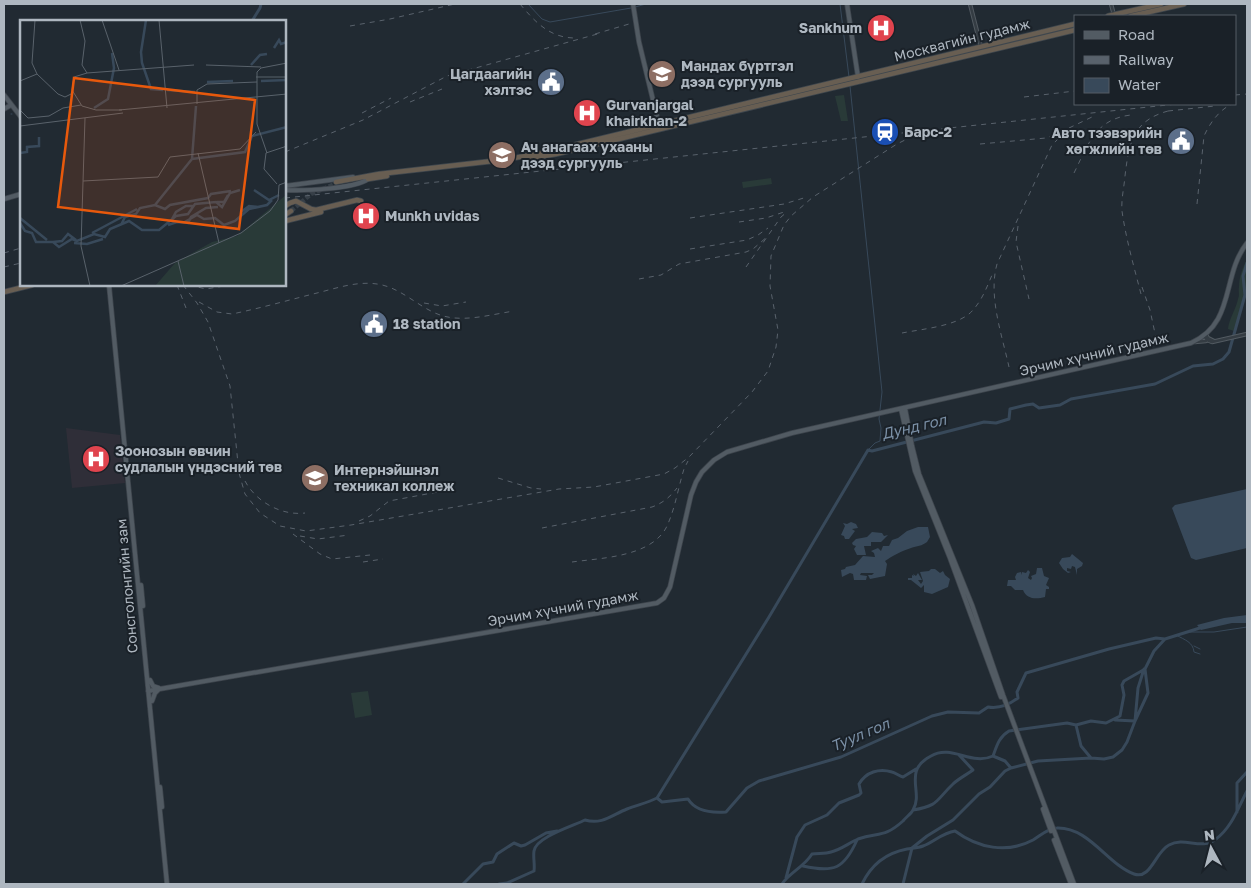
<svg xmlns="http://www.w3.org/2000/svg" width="1251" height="888" viewBox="0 0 1251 888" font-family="'Golos Text',sans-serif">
<rect width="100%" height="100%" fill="#212a32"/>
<!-- medical -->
<path fill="#2f2e38" d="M66,428L120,435L125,483L72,488Z"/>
<!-- green -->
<path fill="#293a38" d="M844,95L848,121H841L835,96Z
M771,178L772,184L743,188L742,182Z
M1247,259V285L1234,331L1228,329C1229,319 1236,309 1238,299C1240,295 1238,291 1239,287C1239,277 1243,267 1247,259Z
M368,691L372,715L355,718L351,693Z"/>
<!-- water -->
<path fill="#38495a" d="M1247,489V548L1196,560L1191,558L1172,508L1175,505Z
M851,522L856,524L858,528L852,529L855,531L849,539H845L844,536L841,535L845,526L843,523L847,524Z
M918,527H928L930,537L927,542C922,546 917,546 911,548C902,551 892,556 885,561L887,564L885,576L870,579L868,575H872L874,573H861L860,575L867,576L866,580H854L853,574L850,573L842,577L841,570L845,569L846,567L855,565L863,556L875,557L874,553L871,551L878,548L881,551L883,546H889L892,540L898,538L907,531Z
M872,532L882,533L884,536L888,535L881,542H871V546H864L866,555H857L854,549L856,546L853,545L852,543L856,539L867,537Z
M1072,554L1083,563L1082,566L1077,569V575L1075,567L1072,566L1071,569L1067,568V571L1071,572L1068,573L1063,569L1059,563L1062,558L1070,557Z
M1037,568H1042L1044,576L1049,578L1046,585L1049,587V589H1046L1045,597C1037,599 1027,600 1023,590H1015L1011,586H1007L1008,580H1016L1015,577L1017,573L1021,572L1022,575V572L1026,573L1028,570L1030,572L1028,578L1031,580L1032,578L1031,576L1036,574Z
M931,569H935L940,573L943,571L945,575L950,579L948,587L932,594L924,592V585L921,588L911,580H908V578H912V575L914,576L913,574L916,576L918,573L922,580H918L921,584L923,581L920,572L929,571Z
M1247,615V623H1232L1201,630L1197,625L1224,618Z"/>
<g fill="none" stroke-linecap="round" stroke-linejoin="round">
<!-- stream -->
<path stroke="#38495a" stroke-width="1" d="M528,4L542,19L550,22L631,8
M840,4L849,77
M635,7L646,4
M850,86L882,392L879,419L881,428L880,441L875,443L868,450
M11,114H12
M1186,632H1214L1247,627
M1176,635C1185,640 1193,642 1194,652L1200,654
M1194,646L1200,649"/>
<!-- river -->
<path stroke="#38495a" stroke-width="3" d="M252,21L260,8L261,4
M1115,720L1135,721L1138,688L1144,669
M1076,725L1091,721L1106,723L1120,716L1124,695L1122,685L1124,681L1145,669
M993,756L1005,761L1011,768
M657,798L769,617L868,450L872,451L984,422L996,423L1009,419L1010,409L1026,405L1033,404L1039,408L1060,405L1071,399L1155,384L1193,366L1213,364L1223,359L1229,352L1245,295L1243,276L1247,263
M913,810C939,806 936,800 953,784C958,779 966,775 973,770L959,755
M1237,812V783L1247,772
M803,866C834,873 844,869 857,840
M786,878L797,837L805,825L827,815L839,803L859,795L861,793L859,784C866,772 879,768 892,772C896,773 899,776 903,777L916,769
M463,884L483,864L493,862L497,854L514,843L521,846L525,845L546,833L557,831
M499,884L507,883L534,871C535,864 533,858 534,851C536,837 573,826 585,820C602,825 612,815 627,809C637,805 647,803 657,798L662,802L688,799C696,812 713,813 726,812L747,788L759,781L841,757L932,716L948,712L979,713L988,707C999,709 1010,704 1018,698L1017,692L1026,673L1109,649L1156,638L1165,639
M782,884C789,873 804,867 812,854C818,853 825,854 831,852C840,850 849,843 858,839C879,832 884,838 903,821C906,817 911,814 913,810C924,792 902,771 931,756C952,744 971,766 993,756C997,745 999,737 1009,731L1067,723L1076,725L1081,746L1091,758L1104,759L1113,757L1122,750L1127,742L1135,721L1148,693L1145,669L1154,651L1165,639L1203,627
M862,884C871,865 886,853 907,849C912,848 918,848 923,846C934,842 942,833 955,831C978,848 1007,854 1033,840C1040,836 1048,828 1057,828C1089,827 1107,864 1134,874C1151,880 1155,852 1169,845C1185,836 1201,851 1216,839C1232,827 1238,808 1247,791
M903,884L912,848L927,836L953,820L979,794L990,787L1005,771L1011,768L1038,761L1091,758"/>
<!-- highway-tunnel -->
<path stroke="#363f47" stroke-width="4.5" stroke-dasharray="4.5 2" stroke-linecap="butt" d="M291,211L311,194L337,183"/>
<defs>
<path id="minor" d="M970,4L981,47
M1111,4L1114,15
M1206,335L1208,338L1214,341
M1204,336L1207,340L1212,342L1247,334
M1195,342L1206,341"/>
<path id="major" d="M633,4L639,42L660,129
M847,4L858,77
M4,95L21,117
M4,109L11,105
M285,186L353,177
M285,190C303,191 354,189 368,179
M4,199L21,194
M109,285L167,884
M905,408L912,446L919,474L972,605L1003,695L1074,884
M901,409L915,471L950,558L1001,697
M141,585L143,606
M150,680L153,686L159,688
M148,691L657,603L664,598L670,587L691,495L696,482L702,472L714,460L727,452L792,433L1191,343C1236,323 1221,276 1247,243
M152,701L155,693L159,689
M160,787L162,807
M1043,809L1051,831
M1054,840L1071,884"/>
<path id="highway" d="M1108,16L1161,4
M1131,16L1184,4
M526,159L556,154L1075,30
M368,179L387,176
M336,182L379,174L502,160L537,154L1075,24
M285,206L290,203L296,201L311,209L316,210L357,200L361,201
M285,215L291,211
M285,221L321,212
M4,292L32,285"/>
</defs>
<!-- minor casing -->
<use href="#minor" stroke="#525a61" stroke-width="4.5"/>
<!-- major casing -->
<use href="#major" stroke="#3e454d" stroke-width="5.5"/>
<!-- highway casing -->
<use href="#highway" stroke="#3f474e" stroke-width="6"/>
<!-- minor -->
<use href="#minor" stroke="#343c43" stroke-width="2.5"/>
<!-- major -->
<use href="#major" stroke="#525b63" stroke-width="4"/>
<!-- highway -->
<use href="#highway" stroke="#685e52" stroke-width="4.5"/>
<!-- rail -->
<path stroke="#59626c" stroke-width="1" stroke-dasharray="5 5" stroke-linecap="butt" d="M520,4C535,22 550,38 575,38
M350,26L390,19L455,4
M595,34L629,24
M1235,95L1247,94
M1024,97L1075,91
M410,102L442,89
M1168,111L1215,106
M362,113L391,98
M980,144L1046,138L1060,133
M285,152L363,120L447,76L601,33
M1074,173C1088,145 1095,119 1131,115
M285,198L1177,104
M1197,204L1204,136C1210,123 1219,110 1232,104
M690,218L784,204L807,197
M739,222L766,218L784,212
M1018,226L1016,242L1029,299
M690,249L747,240L758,235L768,228
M4,253L21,248
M4,267L21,263
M746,267L781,217L787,212
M639,279L661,275L679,264L746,252L753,249L768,236
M177,285L186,308
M183,285L197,303L208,322L230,386L239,473L245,494L260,513L280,526L306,531L351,525L559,489L594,487L664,474L675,468L689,457L752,392L768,371L776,347L778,330L770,286L771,256L784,225L791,216L813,197L897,144L913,136L930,131
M189,285L206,289L230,285
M1142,287L1150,310L1156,338
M1141,294C1134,267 1126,239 1122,211C1121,200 1124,188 1125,176C1129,142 1133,119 1172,110
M199,302L217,312L232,314C261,308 289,300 317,293C337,288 357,281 377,284C399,287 415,304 435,313C459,324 488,315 514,311
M424,303L442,306L466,302
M902,333C922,329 960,326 973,310C982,300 987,287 992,275
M1009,367C1002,335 988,296 997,264L1052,145L1069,128L1092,117
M498,478L531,488L541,489
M245,481C256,502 282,516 305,513
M359,521L370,516L389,501L443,491
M542,528L652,507C663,503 670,497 677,488
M293,534L320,554L332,559L370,555
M300,536L318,539L349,535
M363,562L383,559
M572,562C601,558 650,557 666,528C675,510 678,488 684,469L688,461"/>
</g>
<!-- icons -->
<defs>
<symbol id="hospital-disc" viewBox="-11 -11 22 22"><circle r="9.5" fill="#e0444e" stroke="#1a2128"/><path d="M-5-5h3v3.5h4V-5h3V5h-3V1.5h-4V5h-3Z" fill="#fff"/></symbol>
<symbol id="university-disc" viewBox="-11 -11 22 22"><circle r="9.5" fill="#8d6e63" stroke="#1a2128"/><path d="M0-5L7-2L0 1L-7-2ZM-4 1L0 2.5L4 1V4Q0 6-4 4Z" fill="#fff"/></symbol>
<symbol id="civic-disc" viewBox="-11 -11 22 22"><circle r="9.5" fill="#5c6f8a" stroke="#1a2128"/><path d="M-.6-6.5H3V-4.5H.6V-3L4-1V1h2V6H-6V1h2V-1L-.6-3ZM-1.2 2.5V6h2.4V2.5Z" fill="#fff"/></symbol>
<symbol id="station-disc" viewBox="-11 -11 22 22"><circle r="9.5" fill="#1a4fb4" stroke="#1a2128"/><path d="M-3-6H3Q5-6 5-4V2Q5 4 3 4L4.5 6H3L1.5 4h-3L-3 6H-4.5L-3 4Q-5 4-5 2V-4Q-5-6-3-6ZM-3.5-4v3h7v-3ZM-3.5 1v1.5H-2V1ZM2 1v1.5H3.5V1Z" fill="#fff"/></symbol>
</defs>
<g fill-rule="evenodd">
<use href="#hospital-disc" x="865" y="12" width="32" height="32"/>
<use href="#university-disc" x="646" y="58" width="32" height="32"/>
<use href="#civic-disc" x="535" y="66" width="32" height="32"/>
<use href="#hospital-disc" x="571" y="97" width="32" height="32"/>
<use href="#station-disc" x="869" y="116" width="32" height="32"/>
<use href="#civic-disc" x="1165" y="125" width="32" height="32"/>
<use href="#university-disc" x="486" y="139" width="32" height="32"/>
<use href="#hospital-disc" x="350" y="200" width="32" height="32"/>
<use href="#civic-disc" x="358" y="308" width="32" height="32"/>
<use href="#hospital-disc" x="80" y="443" width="32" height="32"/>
<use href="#university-disc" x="299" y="462" width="32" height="32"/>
</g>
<g text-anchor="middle" stroke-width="4" stroke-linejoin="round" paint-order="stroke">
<!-- poi labels -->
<g font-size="14" font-weight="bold" fill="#aeb7c0" stroke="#1a2128" text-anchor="start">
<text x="862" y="33" text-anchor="end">Sankhum</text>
<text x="681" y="71">Мандах бүртгэл<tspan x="681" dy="16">дээд сургууль</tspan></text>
<text x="532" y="79" text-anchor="end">Цагдаагийн<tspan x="532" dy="16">хэлтэс</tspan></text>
<text x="606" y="110">Gurvanjargal<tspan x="606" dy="16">khairkhan-2</tspan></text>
<text x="904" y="137">Барс-2</text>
<text x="1162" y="138" text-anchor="end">Авто тээвэрийн<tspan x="1162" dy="16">хөгжлийн төв</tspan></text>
<text x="521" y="152">Ач анагаах ухааны<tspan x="521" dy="16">дээд сургууль</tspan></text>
<text x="385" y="221">Munkh uvidas</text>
<text x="393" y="329">18 station</text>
<text x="115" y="456">Зоонозын өвчин<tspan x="115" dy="16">судлалын үндэсний төв</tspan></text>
<text x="334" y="475">Интернэйшнэл<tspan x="334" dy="16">техникал коллеж</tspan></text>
</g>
<!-- street labels -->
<g font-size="14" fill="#aeb7c0" stroke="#1a2128">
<text transform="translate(962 40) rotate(-14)" y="5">Москвагийн гудамж</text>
<text transform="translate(1094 354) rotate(-13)" y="5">Эрчим хүчний гудамж</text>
<text transform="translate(127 586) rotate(-95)" y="5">Сонсголонгийн зам</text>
<text transform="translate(563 608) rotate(-10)" y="5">Эрчим хүчний гудамж</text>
</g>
<!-- water labels -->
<g font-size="15" font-style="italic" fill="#7a8fa5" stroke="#1a2128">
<text transform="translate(914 427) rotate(-13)" y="5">Дунд гол</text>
<text transform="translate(860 735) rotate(-23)" y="5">Туул гол</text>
</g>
</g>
<!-- overview -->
<g transform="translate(20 20)">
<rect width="266" height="266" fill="#212a32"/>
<path d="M266,175V266H135L155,243L192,222L217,216Z" fill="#293a38"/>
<path fill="none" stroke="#38495a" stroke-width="2.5" d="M126,0L121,32L122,43L131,69L143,70M254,28L259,20L261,24L267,22M231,45L240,35L247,34M241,61L267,60M187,62L213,61M147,70L175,72M74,88L88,79L94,48L92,33M0,133L7,132V127L19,126V117M172,139L176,86M234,170L249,180L259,175M197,182H204L208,175M135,185L172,139L225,132L232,116L267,107M221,192L229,186L238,187M0,198L27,220M152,199L156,192L166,186H173M0,203L5,211L12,213L16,222H33L39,227L52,219L57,221L74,214L85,217L90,209L109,201L122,210H139L156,196L168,194L175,184L196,182L202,187L210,173L220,170M163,203L177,195L184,199L195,198L204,205L215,201L229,189L247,185L252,180M101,205L105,197L116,194L120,188L135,185L145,189L150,185L188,178L191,174L211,171M148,205L157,202L168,203L171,197L186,188L198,187M72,213L117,189M33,222L42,221L48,214L56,220M54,223L67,224L83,219"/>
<path fill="none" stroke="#59626b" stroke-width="1" d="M15,0L12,43L17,54L38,74L45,77L53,73M60,0L65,21L62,45L67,53M82,0L99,50M139,0L147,88M186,45L241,47M236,57H267M0,61L17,54M177,84V70L187,64L237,62M0,90L8,98L29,96L43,88L61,85M99,90L267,74M102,90H76L62,86L52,70L54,57L67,53L174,45M65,98L61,226L70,266M0,106L103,93M178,133L199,223M246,133L244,149L257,164M246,133L267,126M247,133L237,104V52L241,48L267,43M63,161L138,157L150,137L220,129L236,112M158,241L164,266M101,266L221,213L250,191L258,180L259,165L267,162"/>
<path fill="#e8590c" fill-opacity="0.15" stroke="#e8590c" stroke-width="2.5" d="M54,58L235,80L219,209L38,187Z"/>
<rect width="266" height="266" fill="none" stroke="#aeb7c0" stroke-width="2.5"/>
</g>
<!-- border -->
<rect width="1251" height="888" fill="none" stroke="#aeb7c0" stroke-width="10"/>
<!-- legend -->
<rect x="1074" y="15" width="162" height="90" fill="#1a2128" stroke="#555d65"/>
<rect x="1084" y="31" width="25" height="8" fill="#525b63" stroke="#555d65"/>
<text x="1118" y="40" font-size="15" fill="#aeb7c0">Road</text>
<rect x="1084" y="56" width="25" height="8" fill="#59626c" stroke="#555d65"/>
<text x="1118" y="65" font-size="15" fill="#aeb7c0">Railway</text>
<rect x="1084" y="78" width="25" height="15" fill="#38495a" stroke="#555d65"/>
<text x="1118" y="90" font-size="15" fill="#aeb7c0">Water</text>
<!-- north arrow -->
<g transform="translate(1211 848) rotate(353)" stroke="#1a2128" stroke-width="4" paint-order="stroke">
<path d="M0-4L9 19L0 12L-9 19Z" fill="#aeb7c0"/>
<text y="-8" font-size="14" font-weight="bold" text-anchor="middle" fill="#aeb7c0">N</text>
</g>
</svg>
